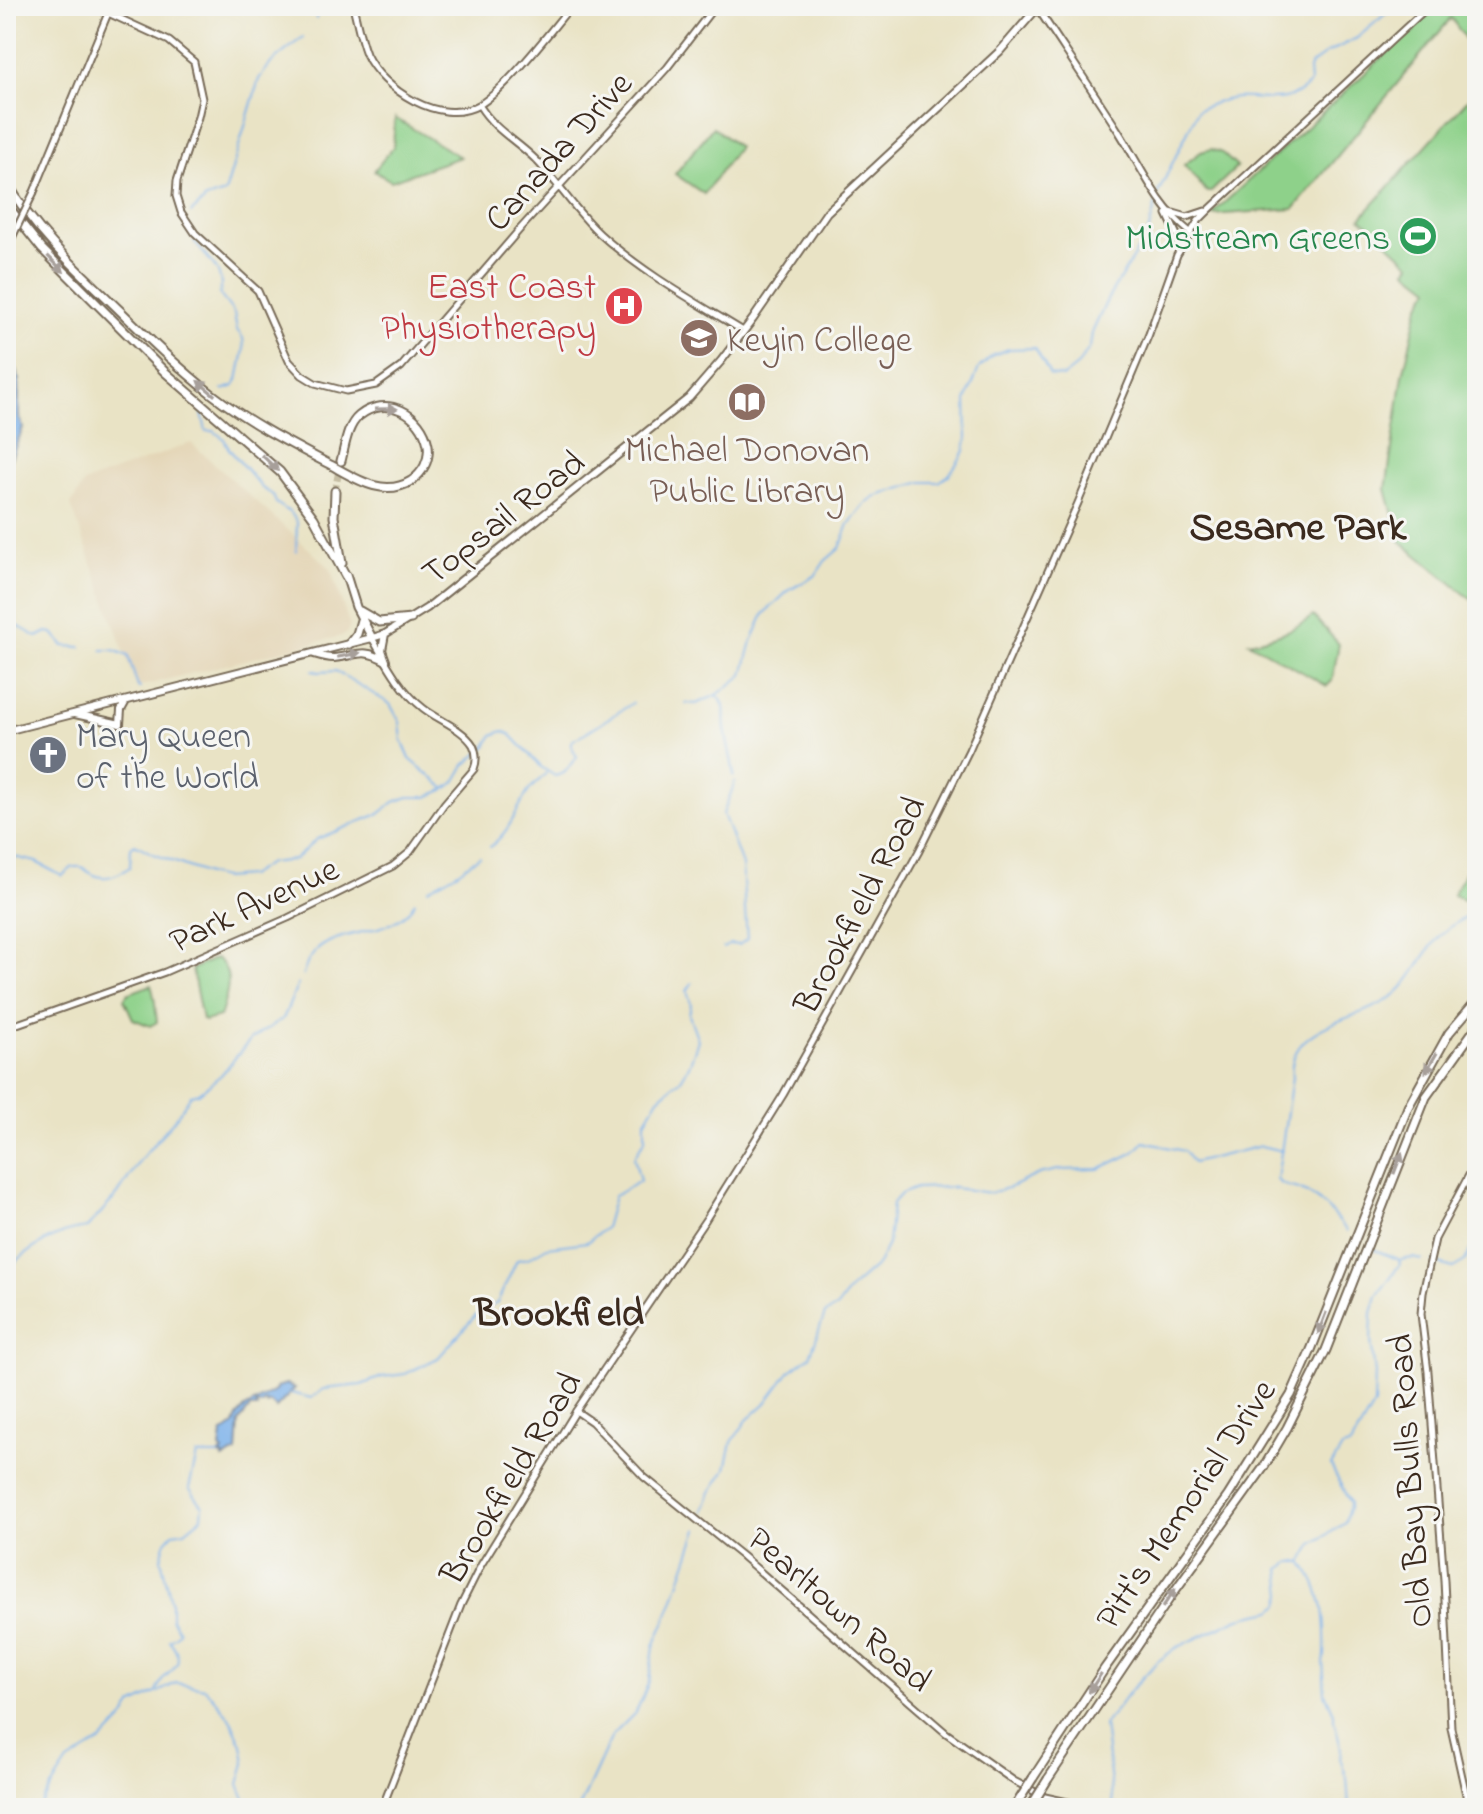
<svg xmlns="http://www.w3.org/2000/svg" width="1483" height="1814" viewBox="0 0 1483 1814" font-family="'Indie Flower',sans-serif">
<rect width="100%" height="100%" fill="#f6f6f2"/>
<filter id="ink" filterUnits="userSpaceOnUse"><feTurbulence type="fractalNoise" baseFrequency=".0125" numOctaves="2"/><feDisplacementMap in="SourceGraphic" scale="16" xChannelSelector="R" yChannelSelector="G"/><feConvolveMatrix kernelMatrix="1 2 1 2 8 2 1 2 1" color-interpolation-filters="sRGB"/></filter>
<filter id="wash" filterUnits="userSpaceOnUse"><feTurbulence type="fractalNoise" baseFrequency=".006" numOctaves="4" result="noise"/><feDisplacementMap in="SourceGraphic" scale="32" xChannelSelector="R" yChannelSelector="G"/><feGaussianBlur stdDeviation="1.8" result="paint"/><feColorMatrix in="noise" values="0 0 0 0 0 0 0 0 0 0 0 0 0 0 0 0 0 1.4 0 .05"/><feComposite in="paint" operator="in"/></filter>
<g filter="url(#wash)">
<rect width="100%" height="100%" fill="#e9e3c5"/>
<!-- built -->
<path fill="#e4d6b7" d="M191,443L330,568L350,626L345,635L137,687L71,505L84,483Z"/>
<!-- green -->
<path fill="#8ed18a" stroke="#647e54" stroke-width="2" d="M1438,6H1477V73L1466,40L1451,18L1294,209L1211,215Z
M1477,89V604L1400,541L1386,489L1403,375L1419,306L1430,288L1407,270L1411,264L1361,218Z
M395,118L460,157L391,181L374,171L393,147Z
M713,127L738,147L704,194L675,174Z
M1211,149L1222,153L1237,167L1211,192H1207L1184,165L1201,152Z
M1313,616L1339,644L1332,681L1327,686L1249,642C1274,637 1293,631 1313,616Z
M1477,850V906L1453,895Z
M216,958C236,971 226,998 220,1017L205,1021L202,1020L192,969Z
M151,985C156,1000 155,1007 157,1022L150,1026L133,1019L124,999L127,994Z"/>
<!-- water -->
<path fill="#7bb1ea" stroke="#5b6e84" stroke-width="2" d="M6,365L16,369L19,380V416L23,428L6,470Z
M286,1384L295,1388L276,1408L270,1402L266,1404L265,1401L261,1405L256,1404L257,1408H250L239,1422L237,1452L223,1459V1456L219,1455L223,1452L220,1449L222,1434L234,1425L237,1417L245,1408L275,1391L277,1387Z"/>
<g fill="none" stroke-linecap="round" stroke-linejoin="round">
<!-- stream -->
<path stroke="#7bb1ea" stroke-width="2" d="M316,19L317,6
M1158,193L1198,110C1208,105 1225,99 1236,98C1265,96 1287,108 1310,83L1309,69L1312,64L1327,53L1357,38L1395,6
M191,213L206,199L225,193L259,79L272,62L303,37
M194,241C206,259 226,269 220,295L234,313L237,330L243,338L244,350L238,380L234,386L223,390
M202,413L206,431H214L224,439L229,449L262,488L273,495L276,503L291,513L297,522L296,551
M6,619L37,637L47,632L53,633L64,646L81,647
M102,650H114L128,656L138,687L140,688
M313,670L318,672L336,671L390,704L400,722L402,740L410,759L446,789
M718,696C728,706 723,716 725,728C727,744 732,759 734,776
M686,703L696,704L717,695L743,675L752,641L764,614L789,590L815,576L825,561L840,548L849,524L864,505L874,497L922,482H939L949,475L965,451L967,438L966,401L979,368L993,355L1009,349L1035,348L1050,375L1063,377L1077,366L1090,347L1092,333L1107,300L1148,233L1157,199
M490,847C512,829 514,813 528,792C533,784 541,780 546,773
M6,855L36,862L62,876L73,867H82C99,882 112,879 130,867L131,847L135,844L153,854L210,875L223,878L249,876L269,863L294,860L317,839L379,814L394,802L408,797H427L446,789L455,782L465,765L485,748L493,735L503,731L510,734L541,767L555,776L564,773L577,757L572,747V741L633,703
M428,889L458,872L480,856
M723,948L730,944L739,945L747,939L742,865L723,814L735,782
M303,975C305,969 307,961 311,957C334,923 393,942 415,902
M1347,1231C1334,1215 1321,1199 1301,1190C1291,1186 1285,1188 1277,1180L1292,1077C1286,1025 1355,1021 1386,1001C1414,985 1422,951 1445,931C1454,923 1467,917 1477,911
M1370,1248L1398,1259
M1400,1260L1413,1258L1422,1260
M1433,1262L1453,1268L1465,1261L1477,1237
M6,1269C31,1249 54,1231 87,1228L118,1194L140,1160L175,1119L191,1095L199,1093L221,1075L251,1039L283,1019L298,984
M291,1393L311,1398L324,1389L361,1385L382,1377L405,1374L438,1358L476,1315L497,1303L517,1260L528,1258L547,1247L587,1242L605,1228L614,1196L640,1181L634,1157L645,1140V1122L659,1098L681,1079L690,1064L698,1040L689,1015L691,1004L687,991L692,983
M703,1513L711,1492L726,1469L732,1442L747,1420L766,1403L789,1372L810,1356L825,1314L837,1307L851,1288L878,1264L888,1244L892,1204L901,1194L916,1188L947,1187L990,1193L1011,1187L1039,1174L1058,1170L1099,1169L1133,1153L1144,1142L1184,1151L1193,1163L1261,1146L1282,1151
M1303,1561L1313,1544L1345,1523L1350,1503L1331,1466L1342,1448L1350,1446L1374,1405L1375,1373L1371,1341L1372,1313L1377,1296L1400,1264L1399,1260
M1303,1563C1325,1592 1326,1620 1325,1656L1323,1661L1325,1693L1334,1713V1720L1341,1748L1340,1758L1347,1778L1349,1808
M157,1690C164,1668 192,1668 169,1640L176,1636L179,1631L171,1619V1601L161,1558L166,1541L173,1533L185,1531L202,1517L203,1506L189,1488L197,1455H219
M40,1808L44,1798L68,1762L102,1741L124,1718L132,1705L176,1683L205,1688L230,1718L242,1745L245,1763L239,1784L245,1799L242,1808
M579,1808L612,1736L636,1712L642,1698L649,1681L654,1646L671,1607L698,1529
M1114,1808L1104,1725L1132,1689L1157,1662L1176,1648L1239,1618L1272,1611L1280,1605L1283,1594L1280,1569L1291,1562H1302"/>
</g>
</g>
<g filter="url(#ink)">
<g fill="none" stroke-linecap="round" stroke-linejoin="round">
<!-- motorway-tunnel -->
<path stroke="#c6bea4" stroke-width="7" stroke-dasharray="7 3.5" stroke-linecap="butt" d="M335,491L340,465"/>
<defs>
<path id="tertiary" d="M353,6C357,21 360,39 366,54C382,89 440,127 479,105C506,89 550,32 571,6
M108,13L169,41L194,62L202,99L198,117L177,181L176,196L181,212L195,233L258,291L289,361L302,375L315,383L346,391L376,385L401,367L520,229L667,68L715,6
M479,105C495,131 516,140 536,160C559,184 576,212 600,234C643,273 694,301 743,331
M576,1411L592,1422L644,1477L742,1556L946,1733L1014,1781L1045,1797L1095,1808
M1469,1808L1451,1728L1444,1580L1428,1372L1421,1314L1423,1293L1435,1239L1477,1160"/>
<path id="secondary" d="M1038,9C1065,50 1093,91 1119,132C1141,167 1157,206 1190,232
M34,192L111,6
M1170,212L1187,217L1205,211
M1167,214L1178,237V249
M6,1028L165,972L288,918L393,866L410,852L444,804L474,769C477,761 477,753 473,745C462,728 438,720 423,708C401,691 386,662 372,638
M382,1808L461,1605L481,1565L576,1411L706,1219L783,1095L919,851L969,750L1078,503L1149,334L1177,255L1198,221L1211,208L1429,6"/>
<path id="primary" d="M385,634L382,650L386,661
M314,654C320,656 327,658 334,658C358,656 362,647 386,661
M75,714L120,724L121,710L126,701
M6,731L372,638L385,634L427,608L689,398L721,361L753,319L827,212L1000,51L1039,6"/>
<path id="motorway" d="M6,181C33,228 70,263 109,300C142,332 176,366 212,394C247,421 287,442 327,463C352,476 382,499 411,481C423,473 430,460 428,445C422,413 386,394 359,416C347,426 345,446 341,461
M6,204L42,249L165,372L280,472L314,518L346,577
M335,491L334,517L342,563
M346,575L356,607L372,638
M360,611L379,622L411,619
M349,644L357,634L361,620
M1033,1778L1105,1668L1228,1496L1291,1395L1311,1350L1408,1107L1449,1033L1477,1000
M1048,1779L1169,1599L1264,1467L1287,1428L1326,1350L1426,1097L1477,1026"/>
</defs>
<!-- tertiary casing -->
<use href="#tertiary" stroke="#786b58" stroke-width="9"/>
<!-- secondary casing -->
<use href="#secondary" stroke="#786b58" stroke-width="9"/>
<!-- primary casing -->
<use href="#primary" stroke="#786b58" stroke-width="10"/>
<!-- motorway casing -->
<use href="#motorway" stroke="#786b58" stroke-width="11"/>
<!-- tertiary -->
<use href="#tertiary" stroke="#fff" stroke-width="5"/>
<!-- secondary -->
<use href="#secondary" stroke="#fff" stroke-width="5"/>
<!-- primary -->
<use href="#primary" stroke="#fff" stroke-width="6"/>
<!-- motorway -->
<use href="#motorway" stroke="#fff" stroke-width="7"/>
<defs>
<path id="secondary-bridge" d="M8,246L34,192"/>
<path id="motorway-bridge" d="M1014,1808L1033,1778
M1030,1808L1048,1779"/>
</defs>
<!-- secondary-bridge casing -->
<use href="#secondary-bridge" stroke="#786b58" stroke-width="9" stroke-linecap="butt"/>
<!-- motorway-bridge casing -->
<use href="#motorway-bridge" stroke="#786b58" stroke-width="11" stroke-linecap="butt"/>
<!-- secondary-bridge -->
<use href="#secondary-bridge" stroke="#fff" stroke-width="5"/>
<!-- motorway-bridge -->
<use href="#motorway-bridge" stroke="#fff" stroke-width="7"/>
</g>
<!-- one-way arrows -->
<defs><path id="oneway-solid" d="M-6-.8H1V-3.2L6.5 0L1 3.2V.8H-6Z" transform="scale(2)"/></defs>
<g fill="#a79f9a">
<use href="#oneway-solid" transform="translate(56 264) rotate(45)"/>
<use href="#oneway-solid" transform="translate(206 388) rotate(-140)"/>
<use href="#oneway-solid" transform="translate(386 409) rotate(-1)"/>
<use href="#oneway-solid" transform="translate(270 463) rotate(44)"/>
<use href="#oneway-solid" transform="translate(349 655) rotate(-11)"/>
<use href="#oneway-solid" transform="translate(1431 1063) rotate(120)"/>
<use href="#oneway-solid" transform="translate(1398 1163) rotate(-69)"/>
<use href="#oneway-solid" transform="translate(1322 1323) rotate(111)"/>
<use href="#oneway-solid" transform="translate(1169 1598) rotate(-55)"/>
<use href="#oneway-solid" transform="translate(1095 1683) rotate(123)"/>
</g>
</g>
<!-- icons -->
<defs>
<symbol id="stadium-disc" viewBox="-11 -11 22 22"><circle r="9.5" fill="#2e9e5b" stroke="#f6f6f2"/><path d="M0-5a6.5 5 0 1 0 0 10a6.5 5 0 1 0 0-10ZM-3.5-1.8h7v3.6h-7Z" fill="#fff"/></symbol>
<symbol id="hospital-disc" viewBox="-11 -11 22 22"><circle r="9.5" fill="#e0444e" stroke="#f6f6f2"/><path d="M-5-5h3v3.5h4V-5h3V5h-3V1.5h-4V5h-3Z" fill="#fff"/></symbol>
<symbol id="university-disc" viewBox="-11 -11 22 22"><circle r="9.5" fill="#8d6e63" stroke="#f6f6f2"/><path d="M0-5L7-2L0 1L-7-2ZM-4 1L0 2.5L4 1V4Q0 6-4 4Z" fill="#fff"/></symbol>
<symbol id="library-disc" viewBox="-11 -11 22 22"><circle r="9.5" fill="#8d6e63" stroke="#f6f6f2"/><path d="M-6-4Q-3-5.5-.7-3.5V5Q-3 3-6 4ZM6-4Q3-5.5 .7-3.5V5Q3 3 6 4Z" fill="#fff"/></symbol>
<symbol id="church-disc" viewBox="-11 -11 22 22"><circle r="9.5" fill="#6b7280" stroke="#f6f6f2"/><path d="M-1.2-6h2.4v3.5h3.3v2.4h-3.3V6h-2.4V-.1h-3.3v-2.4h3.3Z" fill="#fff"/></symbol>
</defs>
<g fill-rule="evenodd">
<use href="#stadium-disc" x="1396" y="214" width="44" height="44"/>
<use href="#hospital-disc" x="602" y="284" width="44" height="44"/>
<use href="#university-disc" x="677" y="316" width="44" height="44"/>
<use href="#library-disc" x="725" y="380" width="44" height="44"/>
<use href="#church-disc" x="26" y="733" width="44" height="44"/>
</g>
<g text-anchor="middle" stroke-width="6" stroke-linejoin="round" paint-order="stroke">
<!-- street labels -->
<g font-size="36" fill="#3b2a1e" stroke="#f6f6f2">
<text transform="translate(557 150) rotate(-48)" y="13">Canada Drive</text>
<text transform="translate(502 516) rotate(-38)" y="13">Topsail Road</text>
<text transform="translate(253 903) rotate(-25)" y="13">Park Avenue</text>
<text transform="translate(858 904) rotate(-62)" y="13">Brookfield Road</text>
<text transform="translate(509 1477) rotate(-59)" y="13">Brookfield Road</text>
<text transform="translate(1408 1481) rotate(-94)" y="13">Old Bay Bulls Road</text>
<text transform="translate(1184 1503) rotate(-56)" y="13">Pitt's Memorial Drive</text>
<text transform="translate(841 1608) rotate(41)" y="13">Pearltown Road</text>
</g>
<!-- leisure labels -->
<g font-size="36" fill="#27864d" stroke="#f6f6f2" text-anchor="end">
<text x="1390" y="249">Midstream Greens</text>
</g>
<!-- health labels -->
<g font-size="36" fill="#be3a42" stroke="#f6f6f2" text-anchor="end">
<text x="596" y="298">East Coast<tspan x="596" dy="41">Physiotherapy</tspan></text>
</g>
<!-- education labels -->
<g font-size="36" fill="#785e54" stroke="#f6f6f2" text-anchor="start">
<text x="727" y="351">Keyin College</text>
<text x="747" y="461" text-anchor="middle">Michael Donovan<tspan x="747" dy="41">Public Library</tspan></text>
</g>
<!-- worship labels -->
<g font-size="36" fill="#5b616d" stroke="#f6f6f2" text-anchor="start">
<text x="76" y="747">Mary Queen<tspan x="76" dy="41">of the World</tspan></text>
</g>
<!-- quarter labels -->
<g font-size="40" font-weight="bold" fill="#3b2a1e" stroke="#f6f6f2">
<text x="1298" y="539">Sesame Park</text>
<text x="559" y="1325">Brookfield</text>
</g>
</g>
<!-- margin -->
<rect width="1483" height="1814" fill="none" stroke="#f6f6f2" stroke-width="32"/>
</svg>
